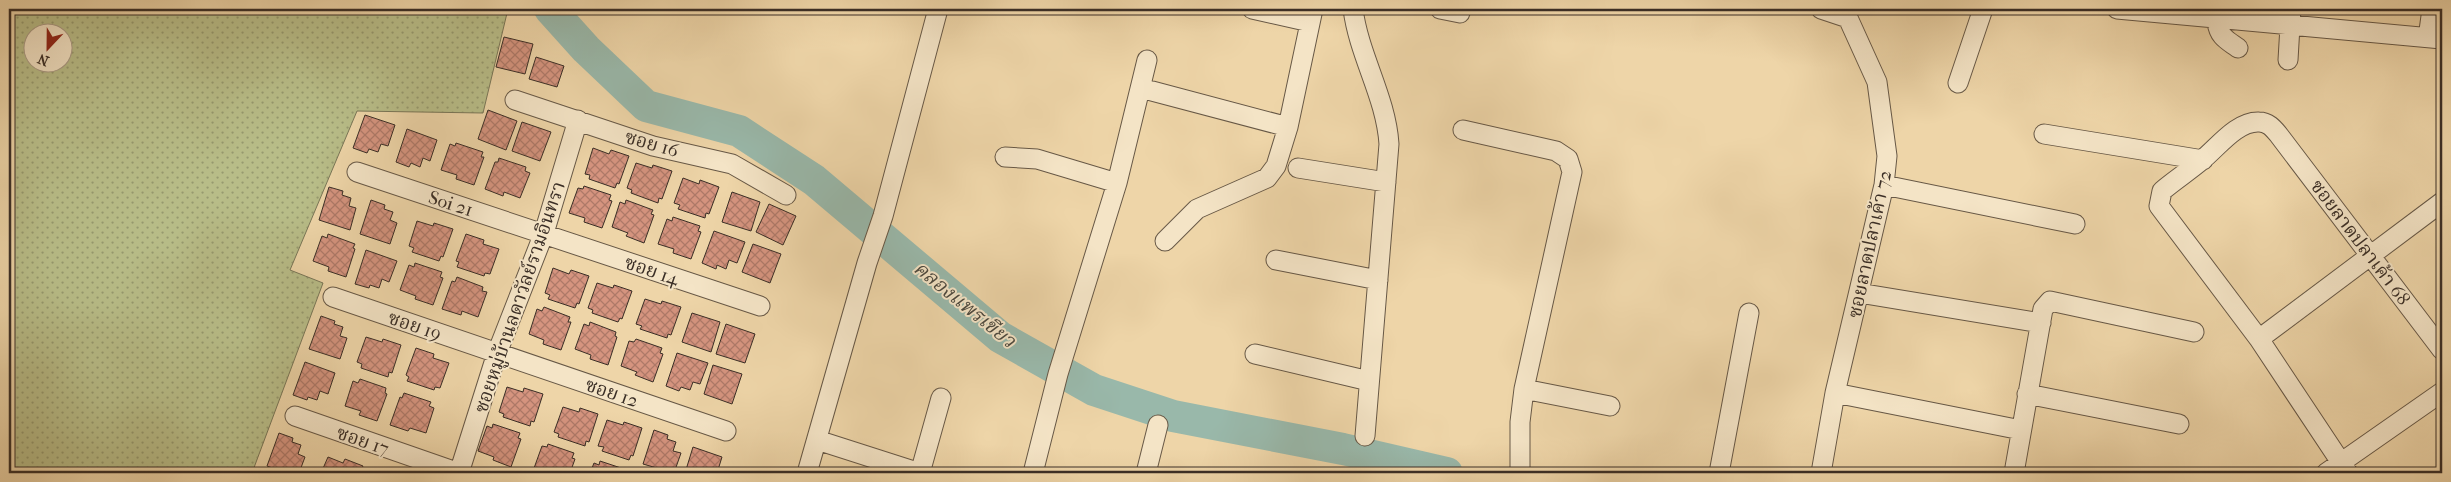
<svg xmlns="http://www.w3.org/2000/svg" width="2451" height="482" viewBox="0 0 2451 482" font-family="'IM FELL French Canon','Noto Serif Thai',serif">
<defs>
<pattern id="grass-dots" width="8" height="8" patternUnits="userSpaceOnUse" patternTransform="scale(1.25)"><rect width="8" height="8" fill="#b8bd88"/><path d="M2 2h.1M6 6h.1" fill="none" stroke="#979a6f" stroke-width="1.8" stroke-linecap="round"/></pattern>
<pattern id="building-cross-hatch" width="8" height="8" patternUnits="userSpaceOnUse" patternTransform="scale(1.25)"><rect width="8" height="8" fill="#d5947f"/><path d="M0 0l8 8M0 8l8-8" fill="none" stroke="#ae7968"/></pattern>
</defs>
<rect width="100%" height="100%" fill="#eed5a8"/>
<filter id="stains"><feTurbulence type="fractalNoise" baseFrequency=".004" numOctaves="4"/><feColorMatrix values="0 0 0 0 .2 0 0 0 0 .09 0 0 0 0 .02 0 0 0 .5 -.17"/></filter>
<radialGradient id="worn" r=".72"><stop offset=".6" stop-color="#630" stop-opacity="0"/><stop offset="1" stop-color="#630" stop-opacity=".3"/></radialGradient>
<!-- grass -->
<path fill="url(#grass-dots)" stroke="#797657" fill-rule="evenodd" d="M9,9H508L483,113L357,111L290,270L323,283L252,473H9ZM32,32H62V62H32Z"/>
<g fill="none" stroke-linecap="round" stroke-linejoin="round">
<!-- river -->
<path stroke="#99b8aa" stroke-width="32" d="M550,9L586,49L646,106L739,131L814,180L1000,337L1094,390L1173,416L1343,449L1447,473"/>
</g>
<!-- building -->
<path fill="url(#building-cross-hatch)" stroke="#3a2e26" d="M504,37L533,44L525,74L496,67Z
M536,57L564,66L557,87L529,79Z
M488,110L517,121L506,150L478,139Z
M365,115L395,125L388,146L381,144L378,152L369,149L367,153L353,148Z
M522,122L551,132L540,161L512,151Z
M407,129L437,140L430,161L423,158L420,167L411,163L409,167L396,162Z
M456,143L483,152L481,157H484L474,185L456,179L457,175L441,170L450,144L455,146Z
M593,148L609,154L611,150L629,156L619,184L617,183L615,188L589,179L590,175L585,174Z
M499,158L526,167L525,171L530,173L520,198L504,192L503,196L485,189L495,162H498Z
M636,163L652,168L653,165L672,171L662,199L659,198L658,203L631,193L632,190L627,188Z
M683,178L699,184L700,180L719,187L709,214L706,213L705,218L678,209L680,205L674,203Z
M584,186L611,195L609,200L612,201L602,228L584,222L585,218L569,213L578,188L583,189Z
M329,187L343,191L342,195L351,198L349,206L356,208L350,230L319,220Z
M732,192L760,202L751,231L722,222Z
M371,200L385,205L384,209L393,212L390,220L397,223L390,244L360,234Z
M626,200L653,210L651,214L654,215L644,243L626,236L628,233L612,227L620,202L625,204Z
M769,204L796,216L783,245L756,232Z
M673,217L700,226L698,231L701,232L691,259L673,253L674,249L658,244L667,219L672,221Z
M417,221L433,226L434,223L453,229L443,257L441,256L439,261L412,252L414,248L409,246Z
M714,231L745,242L737,263L729,260L726,269L717,265L716,269L702,263Z
M328,234L355,244L353,248L355,249L346,277L328,271L329,267L313,261L322,236L327,238Z
M466,234L484,240L483,244L499,249L490,274L485,273L484,276L457,267L459,262L456,261Z
M753,244L781,254L770,283L742,272Z
M366,250L397,261L389,282L382,279L379,288L370,285L369,288L355,284Z
M415,263L442,272L440,277L443,278L433,305L415,299L416,296L400,290L409,265L414,267Z
M553,268L569,274L571,270L589,276L579,304L577,303L575,308L548,299L550,295L545,293Z
M457,277L483,287L482,291L487,292L478,317L462,311L461,315L442,309L452,281L455,282Z
M597,283L613,288L614,285L632,291L622,319L620,318L618,322L592,313L593,310L588,308Z
M645,299L661,304L662,301L681,307L671,335L668,334L667,338L640,329L642,326L636,324Z
M544,307L570,317L568,322H571L561,350L543,344L544,340L529,334L537,309L542,311Z
M692,313L720,322L711,352L682,342Z
M321,316L335,321L334,324L343,327L340,336L347,338L340,359L309,349Z
M590,322L616,332L615,336L617,337L608,365L590,359L591,355L575,349L584,324L589,326Z
M726,324L755,334L745,363L716,354Z
M366,337L382,342L383,339L401,345L392,373L389,372L388,377L361,368L362,364L357,362Z
M636,339L662,348L660,353L663,354L653,382L635,375L637,372L621,366L629,341L634,342Z
M416,348L434,354L433,358L449,363L440,388L435,387L434,390L407,381L409,377L406,375Z
M677,353L708,363L700,384L693,382L690,390L681,387L679,391L666,386Z
M305,362L335,373L328,394L320,391L317,400L308,397L307,400L293,395Z
M713,365L742,374L732,404L704,394Z
M360,379L386,388L385,393L387,394L377,421L359,415L361,411L345,406L353,381L358,383Z
M507,387L523,392L524,388L543,394L534,422L531,421L530,426L503,417L504,414L499,412Z
M404,393L431,402L429,406L434,408L426,433L410,428L408,431L390,425L400,397L402,398Z
M563,407L579,412L580,408L598,414L589,442L586,441L585,446L558,437L559,434L554,432Z
M607,420L623,425L624,422L642,428L633,456L631,455L629,460L602,451L604,447L598,446Z
M493,424L520,433L518,438L521,439L511,467L493,460L494,457L478,451L487,426L492,428Z
M654,430L668,435L667,439L676,442L673,451L681,453L674,473L643,464Z
M279,433L293,438L292,442L301,445L298,454L305,457L299,473H286L267,466Z
M548,444L574,453L572,458L575,459L570,473H539L533,471L542,446L547,447Z
M693,447L722,457L717,473H685Z
M328,457L343,463L345,459L363,466L360,473H321Z
M600,461L627,470L626,473H590L594,463L599,465Z"/>
<g fill="none" stroke-linecap="round" stroke-linejoin="round">
<defs>
<path id="street" d="M1252,9L1310,22
M1353,9C1359,56 1386,97 1389,144L1365,436
M1440,9L1460,13
M1821,9L1848,18L1877,82L1887,156L1884,185L1835,393L1821,473
M2117,9L2442,39
M2210,16L2217,22C2219,37 2227,40 2238,48
M2428,38L2432,9
M2288,60L2291,9
M1958,83L1983,9
M1152,91L1288,127
M515,100L653,146L732,164L786,195
M1463,130L1556,151L1568,159L1572,172L1524,389L1520,422V473
M2044,134L2203,160
M1005,157L1037,159L1117,183
M1298,168L1386,182
M357,172L760,306
M1884,185L2075,224
M1165,241L1197,209L1267,178L1276,166L1288,127L1313,9
M1276,260L1378,280
M1859,293L2041,323
M333,297L726,431
M2259,339L2442,202
M1255,354L1369,381
M1524,389L1610,406
M1835,393L2021,430
M2027,394L2179,424
M295,416L459,473
M817,440L920,473
M459,473L497,353L544,233L578,120
M807,473L867,263L883,216L938,9
M920,473L941,398
M1033,473L1058,374L1117,183L1147,60
M1146,473L1158,425
M1719,473L1749,313
M2014,473L2043,309L2050,301L2194,332
M2326,473L2442,392
M2348,473L2259,339L2159,206L2162,191C2175,180 2189,171 2202,160C2218,147 2237,121 2259,122C2268,122 2273,128 2278,134L2442,350"/>
</defs>
<!-- street casing -->
<use href="#street" stroke="#675846" stroke-width="21"/>
<!-- street -->
<use href="#street" stroke="#f4e4c6" stroke-width="19"/>
</g>
<g text-anchor="middle" stroke-width="4" stroke-linejoin="round" paint-order="stroke">
<!-- street labels -->
<g font-size="19" fill="#3a2e26" stroke="#f4e4c6">
<text transform="translate(652 143) rotate(16)" y="7">ซอย 16</text>
<text transform="translate(451 203) rotate(18)" y="7">Soi 21</text>
<text transform="translate(2361 242) rotate(53)" y="7">ซอยลาดปลาเค้า 68</text>
<text transform="translate(1869 244) rotate(-78)" y="7">ซอยลาดปลาเค้า 72</text>
<text transform="translate(652 270) rotate(19)" y="7">ซอย 14</text>
<text transform="translate(519 297) rotate(-71)" y="7">ซอยหมู่บ้านลดาวัลย์รามอินทรา</text>
<text transform="translate(415 325) rotate(19)" y="7">ซอย 19</text>
<text transform="translate(612 392) rotate(19)" y="7">ซอย 12</text>
<text transform="translate(363 440) rotate(19)" y="7">ซอย 17</text>
</g>
<!-- water labels -->
<g font-size="20" font-style="italic" fill="#4d4a40" stroke="#f4e4c6">
<text transform="translate(965 304) rotate(39)" y="7">คลองแพรเขียว</text>
</g>
</g>
<!-- margin -->
<rect width="2451" height="482" fill="none" stroke="#eed5a8" stroke-width="30"/>
<rect x="10" y="10" width="2431" height="462" fill="none" stroke="#3a2e26" stroke-width="2.5"/>
<rect x="15" y="15" width="2421" height="452" fill="none" stroke="#3a2e26"/>
<!-- north arrow -->
<g transform="translate(48 48) rotate(202)"><circle r="24" fill="#f4e4c6" stroke="#aa9b86"/>
<path d="M0-4L9 19L0 12L-9 19Z" fill="#8f2418"/>
<text y="-8" font-size="14" font-weight="bold" text-anchor="middle" fill="#3a2e26">N</text>
</g>
<rect width="100%" height="100%" filter="url(#stains)"/>
<rect width="100%" height="100%" fill="url(#worn)"/>
</svg>
